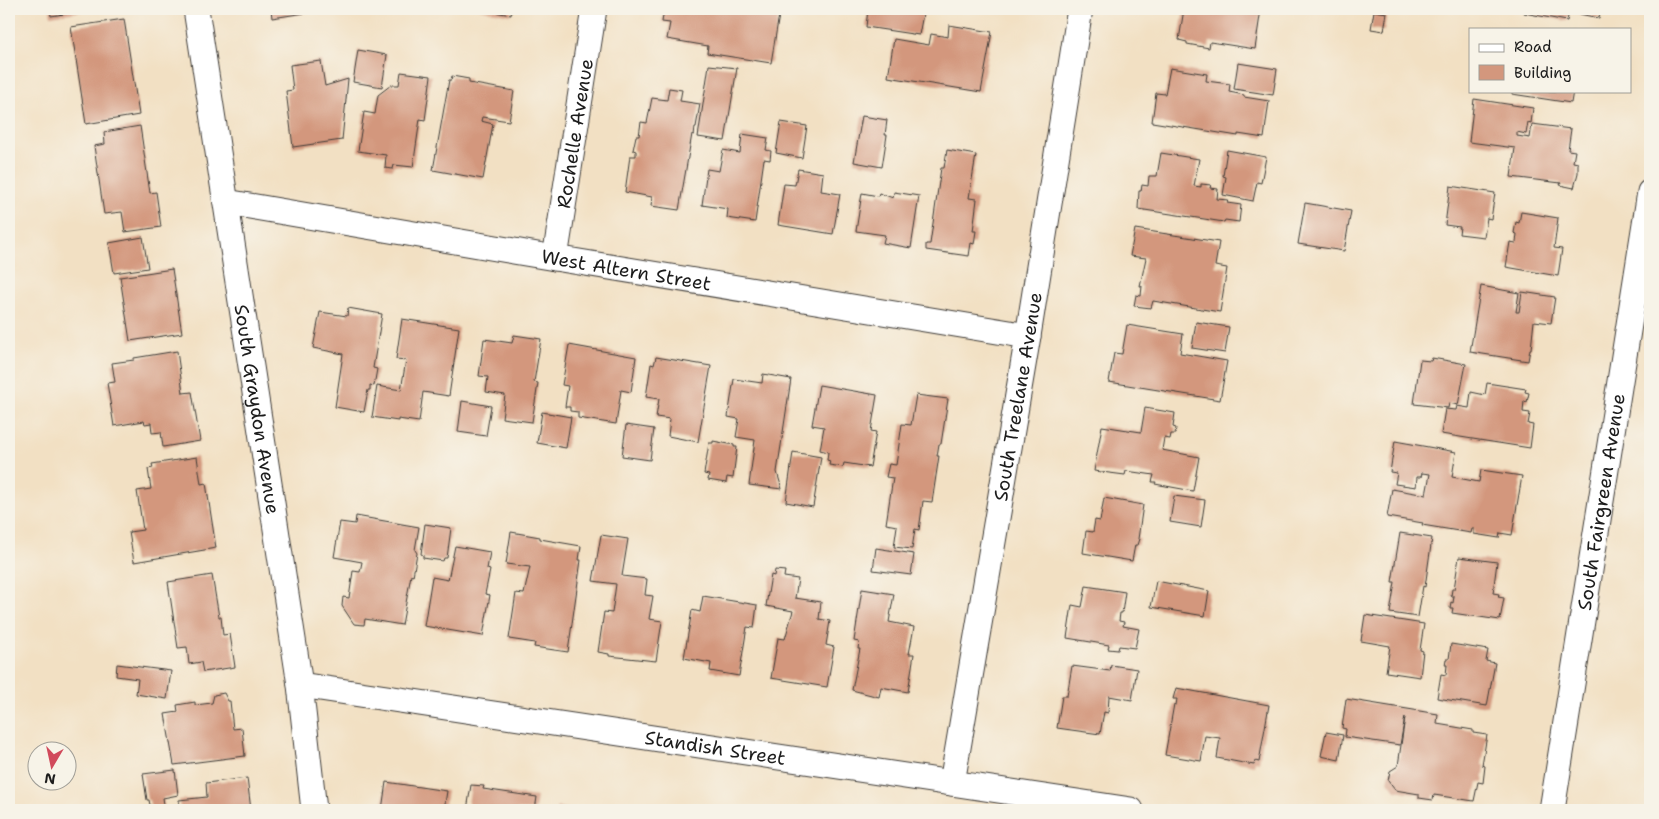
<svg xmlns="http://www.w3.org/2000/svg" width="1659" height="819" viewBox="0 0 1659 819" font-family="'Shantell Sans',sans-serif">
<rect width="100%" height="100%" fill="#f7f3e8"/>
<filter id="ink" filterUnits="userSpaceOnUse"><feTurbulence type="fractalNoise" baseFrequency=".02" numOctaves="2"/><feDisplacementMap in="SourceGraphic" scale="10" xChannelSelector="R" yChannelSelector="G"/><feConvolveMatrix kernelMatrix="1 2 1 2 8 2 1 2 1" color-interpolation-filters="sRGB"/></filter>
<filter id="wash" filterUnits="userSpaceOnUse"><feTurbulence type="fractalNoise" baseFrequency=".0096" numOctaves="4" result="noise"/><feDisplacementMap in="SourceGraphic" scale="20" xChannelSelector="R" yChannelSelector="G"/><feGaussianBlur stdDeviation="1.12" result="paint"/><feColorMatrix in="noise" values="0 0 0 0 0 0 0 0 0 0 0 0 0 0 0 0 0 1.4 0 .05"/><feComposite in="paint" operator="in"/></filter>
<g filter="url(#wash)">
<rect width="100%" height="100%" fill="#f2e0c3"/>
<g id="blocks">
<!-- building -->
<path fill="#d3977d" d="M50,9H89L90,10L51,16Z
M271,9H304L305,13L272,18Z
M479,9H512L511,15Z
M664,9H737L779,15L771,63L707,53L708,46L667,39L670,23L662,22Z
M868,9H924L919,35L866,27Z
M1184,9H1261L1255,49L1210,42L1209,48L1187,44V42L1179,40Z
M1525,9H1601L1599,18L1569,12L1567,21L1524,13Z
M1374,11L1387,13L1384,31L1371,29Z
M124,19L139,115L86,124L71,27Z
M949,25L992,32L981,92L888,77L894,39L929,45L931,34L948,37Z
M358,50L387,55L382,87L353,82Z
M321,61L325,86L348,79L342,140L293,147L286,91L293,90L290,65Z
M1238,63L1277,69L1273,95L1234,89Z
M709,65L737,68L725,141L698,137Z
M1170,68L1207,74L1206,81L1230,84L1229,92L1244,95V97L1269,101L1264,138L1238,134V136L1152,122L1156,93L1165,94Z
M401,72L431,76L425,120L420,119L413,167L394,165L393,169L385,168L386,155L358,151L364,112L375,114L378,95L391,85H399Z
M452,76L469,79V83L514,91L509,121L482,117L481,121L493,124L483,179L433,170L449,80H451Z
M669,88L682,90L680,101L700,104L696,127H695L694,135L692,134L679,210L651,206L652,197L625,192L630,156H636V151L633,150L636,136H639L641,122L647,123L652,98L667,100Z
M1512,91H1573L1571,103L1512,94Z
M1474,99L1533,108L1531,123L1528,122L1526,134L1517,132V136L1530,138L1532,124L1571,129L1568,150L1575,151L1573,162L1578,163V173L1574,188L1560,185L1561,183L1511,177L1515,148L1469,142Z
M862,116L887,120L885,135H887L882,167L854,162Z
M781,122L807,126L802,158L776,153Z
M140,126L150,193L156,192L161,227L125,232L122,212L104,214L94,146L105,144L104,132Z
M742,134L768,138L766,150L771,151L770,160L764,159L755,222L727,218L728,209L702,205L707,169L719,171L723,150L740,153Z
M947,150L976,155L969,198L977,199L973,231H976L974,244L971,243L969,256L926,250V244H930L941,168H944Z
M1227,150L1266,157L1261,183L1257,182L1253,201L1223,195L1226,177L1223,176Z
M1161,153L1199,159L1194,186L1201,187V184L1211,185L1210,188L1218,189L1217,199L1228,200L1227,203L1241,205L1239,222L1225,220L1224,222L1138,209L1139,191H1141L1142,185L1148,186L1149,176H1157Z
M798,169L823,173L821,191L840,194L833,234L778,225L784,184L795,185Z
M1450,186L1495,193L1491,219L1487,218L1484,237L1459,234L1460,227L1445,225Z
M894,192L919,196L911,248L883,243L885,235L856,231L862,193L878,196L879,193L893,198Z
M1305,203L1351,211L1344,251L1298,244Z
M1521,212L1558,218L1554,248L1562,249L1558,276L1506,267L1510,242L1516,243L1517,234L1514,233L1516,222L1519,223Z
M1135,229L1219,242L1215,266L1227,268L1220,312L1153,301L1151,308L1134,306L1136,295L1141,296L1142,286H1140L1146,258L1130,256Z
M143,237L148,268L114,273L109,243Z
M172,269L182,333L130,341L120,277Z
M1481,286L1519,293L1516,312H1519L1522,292L1555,297L1551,323L1534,321L1531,349H1530L1528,361L1470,352Z
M348,308L382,314L373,368L377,369L374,386L370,385V390H368L364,412L335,407L343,354L313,348L320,312L347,316Z
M402,319L459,328L449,396L423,392L419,422L398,419V421L372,417L377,386L401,390L406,360L396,359Z
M1196,322L1229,327L1225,353L1192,348Z
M1127,325L1183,334L1180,353L1227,361L1220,400L1109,382L1114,353L1122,354Z
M514,335L541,339L534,382L538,383L532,422L502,418L505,395L486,392L488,377L479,376L484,339L512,343Z
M569,345L636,357L631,392L621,390L616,424L578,418V412L570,411V407H565L568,386L562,385Z
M177,351L183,393L192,392L200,441L163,447L161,432L152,433L151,423L145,424L144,421L114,426L107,383L115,382L112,363L134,360V358Z
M656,357L711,366L698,442L668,436L670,419L656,417L659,399L646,397L651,364L654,365Z
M1432,358L1466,364L1458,405L1449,403L1448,408L1414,404L1420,360L1431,361Z
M763,374L791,379L777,472L782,489L749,485L755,440L736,437L739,419L728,417L734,379L762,383Z
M1487,383L1526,389L1525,392L1529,393L1527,402L1524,401L1523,412L1530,413L1528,424L1533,425L1530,448L1441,434L1445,409L1456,410L1457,406L1469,408L1471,392L1485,395Z
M819,385L877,395L871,431L876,432L870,467L844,463L843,467L829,465L830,461L827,460L828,452L820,450L824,427L812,425Z
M916,395L948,399L941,444H939L937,456H939L932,502L923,501L919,530L915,529L912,549L894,547L897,526L886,524L893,478L886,477L889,464L896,465L902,424L911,425Z
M462,401L491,406L486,436L458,432Z
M1145,408L1175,413L1173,427L1176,428L1175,434H1171L1170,439L1164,438L1162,450L1199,457L1193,491L1155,484L1156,482H1152L1154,475L1126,471L1125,475L1094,471L1102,426L1141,432Z
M542,412L571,417L566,448L537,443Z
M626,425L654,429L650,460L622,456Z
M713,441L734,445V447H737L733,478L727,477L726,483L708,480L709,475L704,474L709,443H713Z
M1395,441L1456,452L1452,477L1479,482L1481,470L1522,476L1512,535L1500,533L1499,538L1474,534V529H1472L1471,533L1422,525L1423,523L1387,517L1392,489L1426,495L1430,474L1422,473L1421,477H1417L1416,487L1395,484L1397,473L1390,472Z
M793,452L821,457L813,507L786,502Z
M197,457L201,484L206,483L216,548L134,562L129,532L143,530L137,491L151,489L148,469L153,468L152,464Z
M1174,496L1205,500L1201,527L1170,522Z
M1104,498L1143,505L1138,539H1140L1138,545H1135L1132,561L1083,553L1086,531L1093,532L1095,520L1100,521Z
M356,516L419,527L415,550L417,553L413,576L411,575L402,625L365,619L364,625L354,624L342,606L343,597L349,598L353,571L360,572L362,562L334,557L340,522L355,524Z
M425,524L451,528L447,558H444L443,561L423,558V555L421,554Z
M511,532L540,537V539L581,546L579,560H581L568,652L534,647L535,643L509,639L516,593L524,594L530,567L506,564Z
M1400,533L1432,538L1425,587L1423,586L1418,617L1390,613L1395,582H1392Z
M601,535L628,539L622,576L647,579L645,595L653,596L649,619L662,621L656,661L609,656V654L598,652L604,612L612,613L616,584L593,581Z
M455,546L490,552L487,569L490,570L485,594L490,595L483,636L424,626L432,577L448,580Z
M876,548L914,554L911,575L873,570Z
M1459,557L1497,562L1493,593L1499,594L1498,597L1504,598L1500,620L1452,613L1453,608H1450L1451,602L1453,603L1454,596H1451L1452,589H1454Z
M775,570L785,571L784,577L798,579L795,598L821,602L819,619L830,621L826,645L834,647L827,687L771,678L778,638L785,639L793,611L766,606L771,575L774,576Z
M212,575L219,617H221L223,635L230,634L235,667L203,672L201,662L189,664L187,647L178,648L168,582Z
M1156,581L1209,591L1205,616L1151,607Z
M1086,586L1125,592L1122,613H1120L1119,621L1124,622L1123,626L1139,629L1135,648L1119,646L1118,650L1108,649L1109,645L1067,638L1072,605L1082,607Z
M862,589L894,594L889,622L914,627L909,654H914L908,692L881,687L879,697L852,690L860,649H858L859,642L854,641Z
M703,596L757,605L754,628L747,627L739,676L710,671L711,663L684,658L692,610L700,612Z
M1365,615L1424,624L1420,650L1423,651L1420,677L1386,672L1390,646L1361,641Z
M1451,644L1488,650L1486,661L1495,663L1487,706L1437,698L1441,674L1446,675L1447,665H1445L1446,659H1449Z
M117,664L171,671L167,699L136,694L138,679L116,676Z
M1111,665L1137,669L1132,700L1109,696L1108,713L1104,712L1100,734L1057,728L1062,696H1067L1072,666L1110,671Z
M1176,688L1269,705L1259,762L1255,761L1254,765L1217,758L1220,738L1205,736L1201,761L1165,755L1174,704L1176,705L1177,699H1173Z
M224,693L228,701H230L233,729L242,728L245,756L174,765L165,714L178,712L177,705L195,702V705L212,703L214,695Z
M1346,699L1438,714L1437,724L1473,730V733L1487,735L1482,765L1485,766L1483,783L1478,782L1474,801L1434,795L1433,800L1419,798V794L1395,790L1388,781L1390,771L1398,766L1405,717L1400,745L1345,737L1346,729L1342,728Z
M1326,732L1343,735L1339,760L1321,756Z
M175,770L178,795L163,798L165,810H151L149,800H147L143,774Z
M247,778L251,810H180L179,800L207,797L206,783Z
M386,782L447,791L444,810H382Z
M1649,783L1650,810H1647L1649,796L1647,795Z
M471,785L484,786L483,789L537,797L535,810H467Z
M557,807L570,809L569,810H557Z"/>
</g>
</g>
<g filter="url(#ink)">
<use href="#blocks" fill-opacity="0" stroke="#3c3935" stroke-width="1"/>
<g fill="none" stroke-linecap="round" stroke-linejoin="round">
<defs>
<g id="street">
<path id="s1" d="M196,9L300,685L314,810"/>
<path id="s2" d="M226,202L555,258L1028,336"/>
<path id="s3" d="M555,258L594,9"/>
<path id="s4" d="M300,685L1131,810"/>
<path id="s5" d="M952,783L1028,336L1080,9"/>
<path id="s6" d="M1552,810L1650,192"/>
</g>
</defs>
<!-- street casing -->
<use href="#street" stroke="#3c3935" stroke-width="27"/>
<!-- street -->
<use href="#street" stroke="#fff" stroke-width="25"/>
</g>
</g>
<g text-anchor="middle" stroke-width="5" stroke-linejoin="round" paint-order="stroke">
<!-- street labels -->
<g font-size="19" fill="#1c1c1c" stroke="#f7f3e8">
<text dy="7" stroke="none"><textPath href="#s3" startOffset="126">Rochelle Avenue</textPath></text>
<text dy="7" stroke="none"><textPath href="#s2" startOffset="406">West Altern Street</textPath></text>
<text dy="7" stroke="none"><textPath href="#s5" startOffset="392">South Treelane Avenue</textPath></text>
<text dy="7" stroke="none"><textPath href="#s1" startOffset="405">South Graydon Avenue</textPath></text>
<text dy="7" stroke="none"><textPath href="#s6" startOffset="312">South Fairgreen Avenue</textPath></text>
<text dy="7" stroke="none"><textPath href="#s4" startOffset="420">Standish Street</textPath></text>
</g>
</g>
<!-- margin -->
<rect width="1659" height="819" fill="none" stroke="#f7f3e8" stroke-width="30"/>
<!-- legend -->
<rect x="1469" y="28" width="162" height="65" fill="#f7f3e8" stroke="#9f9d96"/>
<rect x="1479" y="44" width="25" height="8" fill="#ffffff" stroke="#9f9d96"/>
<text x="1514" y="52" font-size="15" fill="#1c1c1c">Road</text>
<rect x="1479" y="65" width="25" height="15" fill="#d3977d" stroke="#9f9d96"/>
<text x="1514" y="78" font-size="15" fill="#1c1c1c">Building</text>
<!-- north arrow -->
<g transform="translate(52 766) rotate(189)"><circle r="24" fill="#f7f3e8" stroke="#9f9d96"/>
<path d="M0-4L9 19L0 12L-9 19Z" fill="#d1495b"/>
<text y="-8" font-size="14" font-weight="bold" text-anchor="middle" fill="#1c1c1c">N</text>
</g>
</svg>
